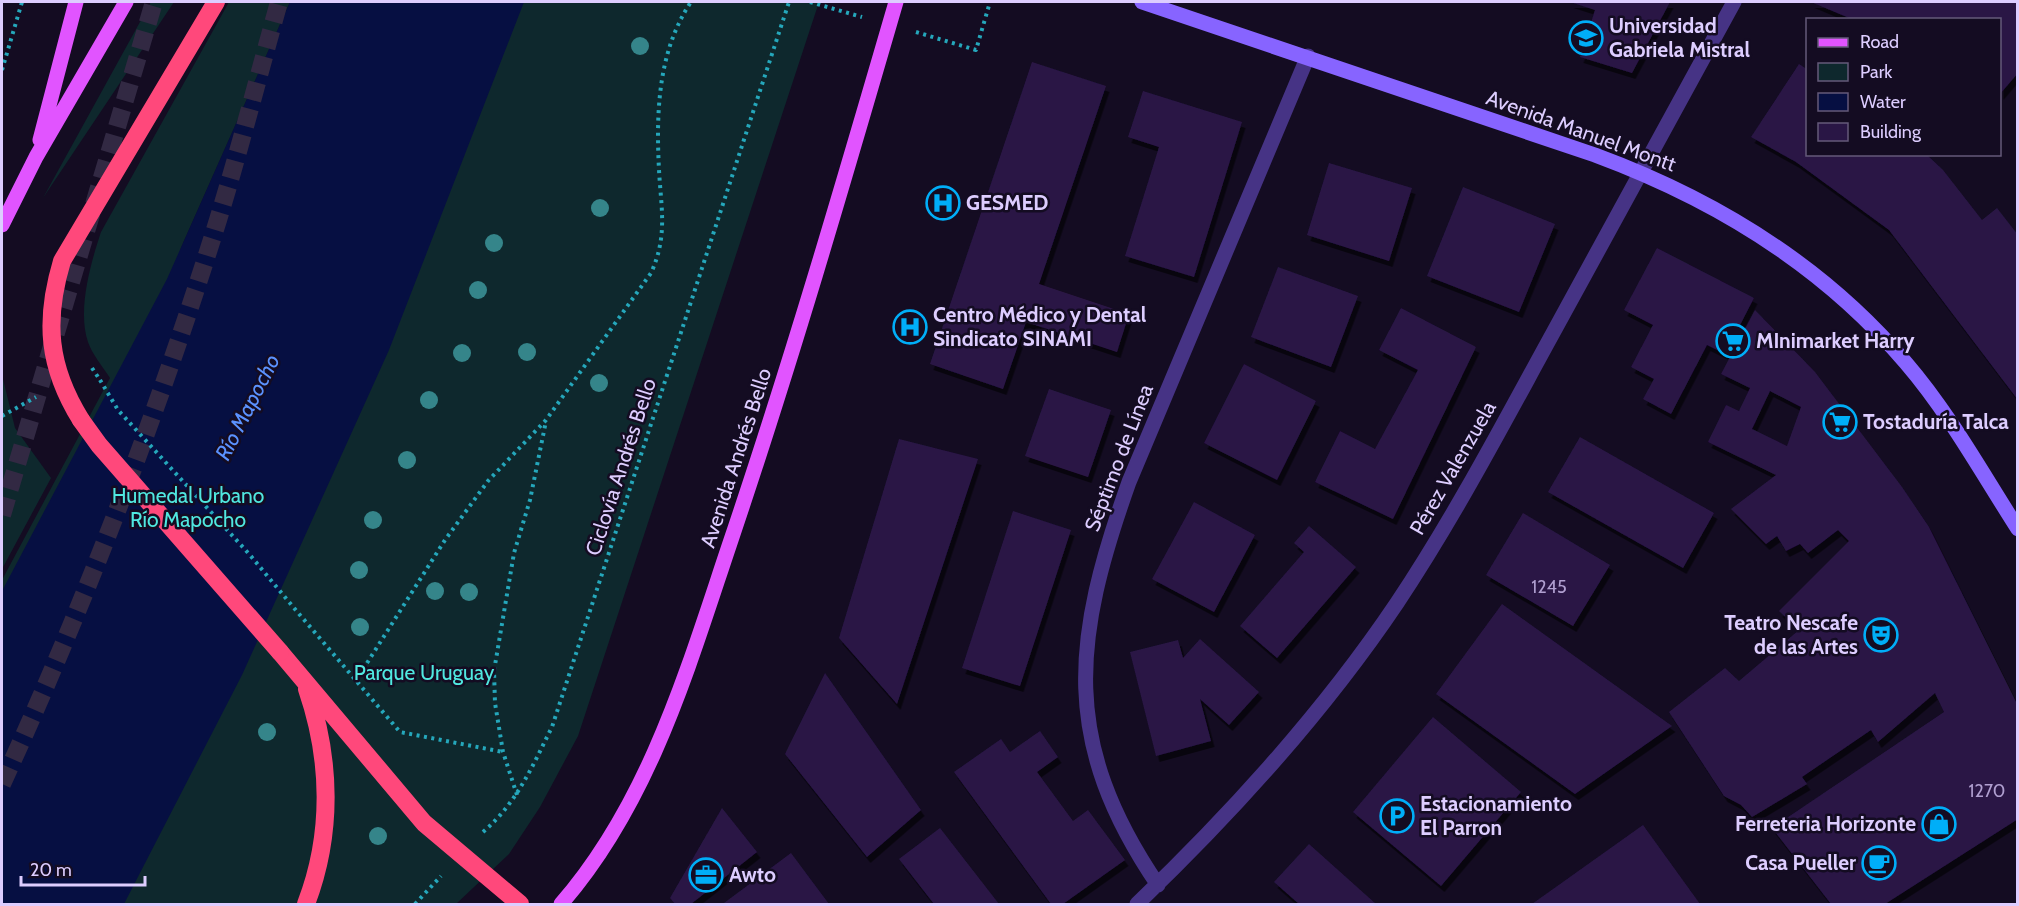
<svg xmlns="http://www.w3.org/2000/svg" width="2019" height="906" viewBox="0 0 2019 906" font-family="Cabin,sans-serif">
<defs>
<filter id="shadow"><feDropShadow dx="3.5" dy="6" stdDeviation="0" flood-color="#0009"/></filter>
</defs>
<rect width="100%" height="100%" fill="#140c22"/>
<!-- green -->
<path fill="#0e282d" d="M151,2H174L43,198Z
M229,2H290L180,250L313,2H819L578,736L540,807L509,854L456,904H2V580L110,378C103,367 92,354 88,342C77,310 91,262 101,232Z
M2,375L15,428L51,478L2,569Z"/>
<!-- water -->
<path fill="#060f42" d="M290,2H524L389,350L242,675L124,904H2V591L167,279Z"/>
<!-- building -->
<path fill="#291645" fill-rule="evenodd" filter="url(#shadow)" d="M1570,2H1670L1632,73L1580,57L1595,10Z
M1811,2H2018V73L2000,94V20H1854Z
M1032,62L1106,86L1039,284L1129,314L1117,352L1026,322L1003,389L930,364Z
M1799,64L1808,70V154H1926L1943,170L1982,220L1997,208L2018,235V400L1889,230L1796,162L1751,137Z
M1143,91L1242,122L1194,277L1125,256L1159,147L1128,137Z
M1329,163L1412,188L1389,261L1307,235Z
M1463,187L1555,224L1519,312L1427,276Z
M1657,248L1754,298L1725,354L1707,345L1671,414L1643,399L1654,379L1631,367L1653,325L1624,310Z
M1278,267L1358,296L1331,367L1251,337Z
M1401,308L1476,347L1393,519L1315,482L1340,431L1375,449L1418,370L1379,350Z
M1755,310L1815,372L1902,487L1929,527L2018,706V819L1885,904H1831L1772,828L1944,712L1935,693L1878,742L1871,730L1802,777L1807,784L1752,817L1741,805L1724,796L1669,712L1725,668L1739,681L1799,630L1779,611L1849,541L1838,530L1808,553L1800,544L1786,551L1777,536L1766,544L1731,509L1776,475L1708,442L1726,405L1739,411L1750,388L1721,374ZM1770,391L1801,407L1787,446L1752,429Z
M1244,364L1316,401L1277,480L1204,443Z
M1049,389L1111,410L1088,477L1025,456Z
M1580,437L1714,513L1683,568L1548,492Z
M899,439L978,459L897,704L839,638Z
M1194,502L1255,535L1214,612L1152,579Z
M1013,511L1071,530L1020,686L962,668Z
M1523,513L1610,565L1573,626L1486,575Z
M1309,526L1356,567L1277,658L1240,626L1304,552L1294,543Z
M1502,604L1672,726L1575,794L1436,694Z
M1200,639L1259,692L1229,725L1200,699L1211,741L1156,756L1130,652L1178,640L1183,658Z
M825,673L921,810L867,857L785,754Z
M1433,717L1521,792L1441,886L1353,812Z
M1040,731L1058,757L1037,772L1073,821L1088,810L1125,860L1063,904H1051L954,772L1001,739L1010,752Z
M722,808L757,852L691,904H675L670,898Z
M1643,825L1700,904H1532Z
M940,828L999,904H934L899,859Z
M1309,844L1376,904H1299L1274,882Z
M791,853L829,904H725L724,903Z"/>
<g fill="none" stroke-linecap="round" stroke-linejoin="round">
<!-- highway-tunnel -->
<path stroke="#322943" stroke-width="18" stroke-dasharray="18 9" stroke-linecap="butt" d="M2,515L154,2
M2,784C86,601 158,413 218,220C240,148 259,74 279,2"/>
<!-- path -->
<path stroke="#25a7bb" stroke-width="4" stroke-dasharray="3 4.5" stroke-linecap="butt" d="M810,2L862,17
M916,32L976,50L990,2
M2,70L22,2
M92,368L100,380
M2,416L36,397
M294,608L400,732L503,752
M355,682L445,540L488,481L546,420L651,273C668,236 661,208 659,170C656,112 658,51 691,2
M517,795L503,752L495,703L494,671L514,553L530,500L546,421
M483,832C517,803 533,765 552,727L789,2
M415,904L441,876"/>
<!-- street -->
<path stroke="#463385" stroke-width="15" d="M1158,885C1060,741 1073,639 1129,482L1308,56
M1137,904C1232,813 1323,713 1397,603C1455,516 1503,424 1553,333C1614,222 1674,112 1734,2"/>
<!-- secondary -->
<path stroke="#8764ff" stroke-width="15" d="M1142,2L1595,155C1714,199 1823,265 1906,363C1949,413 1982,473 2018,529"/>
<!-- primary -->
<path stroke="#e154ff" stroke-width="15" d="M40,140L76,2
M2,225L36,157L126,2
M561,904C649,803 687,671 729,546C790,366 843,184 896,2"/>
<!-- highway -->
<path stroke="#ff487b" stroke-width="18" d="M81,420C48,367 44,321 62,261L216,2
M280,652L424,823L520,904
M306,904C333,834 331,759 307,689"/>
<!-- path-bridge -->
<path stroke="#25a7bb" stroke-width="4" stroke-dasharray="3 4.5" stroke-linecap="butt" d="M100,380L118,410L250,555L294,608"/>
<!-- highway-bridge -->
<path stroke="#ff487b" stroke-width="18" d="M81,420L99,445L280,652"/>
</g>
<!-- trees -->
<g fill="#35858a">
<circle cx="640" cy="46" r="9"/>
<circle cx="600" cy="208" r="9"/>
<circle cx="494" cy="243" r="9"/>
<circle cx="478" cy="290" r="9"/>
<circle cx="527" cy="352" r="9"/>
<circle cx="462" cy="353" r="9"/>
<circle cx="599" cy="383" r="9"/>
<circle cx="429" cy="400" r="9"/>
<circle cx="407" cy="460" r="9"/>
<circle cx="373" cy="520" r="9"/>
<circle cx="359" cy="570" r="9"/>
<circle cx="435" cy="591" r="9"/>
<circle cx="469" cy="592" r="9"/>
<circle cx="360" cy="627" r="9"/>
<circle cx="267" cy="732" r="9"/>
<circle cx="378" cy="836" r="9"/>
</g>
<!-- icons -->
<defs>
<symbol id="university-ring" viewBox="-11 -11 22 22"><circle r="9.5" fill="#140c22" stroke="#00aef8" stroke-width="1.5"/><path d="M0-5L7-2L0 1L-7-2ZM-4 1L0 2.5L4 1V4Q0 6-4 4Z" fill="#00aef8"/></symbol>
<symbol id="hospital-ring" viewBox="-11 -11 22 22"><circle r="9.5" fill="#140c22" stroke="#00aef8" stroke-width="1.5"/><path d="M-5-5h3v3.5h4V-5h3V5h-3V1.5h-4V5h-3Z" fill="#00aef8"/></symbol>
<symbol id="supermarket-ring" viewBox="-11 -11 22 22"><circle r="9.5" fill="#140c22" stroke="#00aef8" stroke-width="1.5"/><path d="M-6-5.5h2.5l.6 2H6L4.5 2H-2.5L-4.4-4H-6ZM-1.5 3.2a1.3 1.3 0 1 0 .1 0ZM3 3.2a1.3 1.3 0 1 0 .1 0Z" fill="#00aef8"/></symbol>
<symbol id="theatre-ring" viewBox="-11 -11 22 22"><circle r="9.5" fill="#140c22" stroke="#00aef8" stroke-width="1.5"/><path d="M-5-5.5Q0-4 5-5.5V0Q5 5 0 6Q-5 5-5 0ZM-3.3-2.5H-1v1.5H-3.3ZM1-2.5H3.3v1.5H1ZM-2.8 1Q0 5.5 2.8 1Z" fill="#00aef8"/></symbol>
<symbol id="parking-ring" viewBox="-11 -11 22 22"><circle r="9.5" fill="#140c22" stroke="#00aef8" stroke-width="1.5"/><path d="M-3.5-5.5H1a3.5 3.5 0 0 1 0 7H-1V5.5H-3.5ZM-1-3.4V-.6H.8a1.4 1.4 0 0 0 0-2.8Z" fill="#00aef8"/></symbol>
<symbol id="shop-ring" viewBox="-11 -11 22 22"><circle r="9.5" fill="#140c22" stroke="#00aef8" stroke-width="1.5"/><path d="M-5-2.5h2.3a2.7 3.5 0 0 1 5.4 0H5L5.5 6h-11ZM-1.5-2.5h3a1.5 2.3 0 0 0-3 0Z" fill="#00aef8"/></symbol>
<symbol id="cafe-ring" viewBox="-11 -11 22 22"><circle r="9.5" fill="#140c22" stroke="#00aef8" stroke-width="1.5"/><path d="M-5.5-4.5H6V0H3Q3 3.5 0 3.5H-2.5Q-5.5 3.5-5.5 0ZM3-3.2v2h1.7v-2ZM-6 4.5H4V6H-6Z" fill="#00aef8"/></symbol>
<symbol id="office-ring" viewBox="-11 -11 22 22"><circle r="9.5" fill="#140c22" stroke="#00aef8" stroke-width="1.5"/><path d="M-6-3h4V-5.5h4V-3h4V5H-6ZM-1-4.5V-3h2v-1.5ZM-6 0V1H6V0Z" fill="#00aef8"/></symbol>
</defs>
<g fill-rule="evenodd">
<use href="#university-ring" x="1567" y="19" width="38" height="38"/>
<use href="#hospital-ring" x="924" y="184" width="38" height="38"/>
<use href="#hospital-ring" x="891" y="308" width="38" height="38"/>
<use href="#supermarket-ring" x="1714" y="322" width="38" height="38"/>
<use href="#supermarket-ring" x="1821" y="403" width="38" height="38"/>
<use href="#theatre-ring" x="1862" y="616" width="38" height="38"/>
<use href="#parking-ring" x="1378" y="797" width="38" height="38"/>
<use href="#shop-ring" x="1920" y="805" width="38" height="38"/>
<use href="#cafe-ring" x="1860" y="844" width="38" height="38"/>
<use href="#office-ring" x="687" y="856" width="38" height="38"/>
</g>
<g text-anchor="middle" stroke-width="5" stroke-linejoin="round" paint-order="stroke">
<!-- number labels -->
<g font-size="18" fill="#b09fd0">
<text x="1549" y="593">1245</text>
<text x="1987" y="797">1270</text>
</g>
<!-- poi labels -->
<g font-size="21" font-weight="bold" fill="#ddcdff" stroke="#140c22" text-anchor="start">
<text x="1609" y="33">Universidad<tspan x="1609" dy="24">Gabriela Mistral</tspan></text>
<text x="966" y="210">GESMED</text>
<text x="933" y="322">Centro Médico y Dental<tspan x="933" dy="24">Sindicato SINAMI</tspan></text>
<text x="1756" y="348">MInimarket Harry</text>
<text x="1863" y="429">Tostaduría Talca</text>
<text x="1858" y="630" text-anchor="end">Teatro Nescafe<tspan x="1858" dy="24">de las Artes</tspan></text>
<text x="1420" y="811">Estacionamiento<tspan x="1420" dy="24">El Parron</tspan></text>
<text x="1916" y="831" text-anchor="end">Ferreteria Horizonte</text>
<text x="1856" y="870" text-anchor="end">Casa Pueller</text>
<text x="729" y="882">Awto</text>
</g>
<!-- street labels -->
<g font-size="21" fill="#ddcdff" stroke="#140c22">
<text transform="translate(1581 131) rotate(20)" y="7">Avenida Manuel Montt</text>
<text transform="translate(736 458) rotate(-72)" y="7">Avenida Andrés Bello</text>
<text transform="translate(1119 458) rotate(-69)" y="7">Séptimo de Línea</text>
<text transform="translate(621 467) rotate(-72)" y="7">Ciclovía Andrés Bello</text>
<text transform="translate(1453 468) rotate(-60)" y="7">Pérez Valenzuela</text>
</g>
<!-- park labels -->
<g font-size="21" fill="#50e8e0" stroke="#140c22">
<text x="188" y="503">Humedal Urbano<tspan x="188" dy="24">Río Mapocho</tspan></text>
<text x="424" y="680">Parque Uruguay</text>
</g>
<!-- water labels -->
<g font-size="22" font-style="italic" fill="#5b92ff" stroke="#140c22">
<text transform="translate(247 407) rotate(-63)" y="8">Río Mapocho</text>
</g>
</g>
<!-- border -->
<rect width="2019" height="906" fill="none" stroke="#ddcdff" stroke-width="6"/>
<!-- legend -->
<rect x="1806" y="18" width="195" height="138" fill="#140c22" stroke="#64597a" stroke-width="1.5"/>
<rect x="1818" y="38" width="30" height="9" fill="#e154ff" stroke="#64597a" stroke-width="1.5"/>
<text x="1860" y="48" font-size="18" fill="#ddcdff">Road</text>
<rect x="1818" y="63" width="30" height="18" fill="#0e282d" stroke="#64597a" stroke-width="1.5"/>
<text x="1860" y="78" font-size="18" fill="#ddcdff">Park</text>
<rect x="1818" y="93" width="30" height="18" fill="#060f42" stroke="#64597a" stroke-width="1.5"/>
<text x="1860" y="108" font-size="18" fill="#ddcdff">Water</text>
<rect x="1818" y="123" width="30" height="18" fill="#291645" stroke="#64597a" stroke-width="1.5"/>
<text x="1860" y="138" font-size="18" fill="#ddcdff">Building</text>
<!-- scale -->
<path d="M21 876v9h124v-9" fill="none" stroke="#ddcdff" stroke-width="3"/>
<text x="30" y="876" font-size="18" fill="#ddcdff" stroke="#140c22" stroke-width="4.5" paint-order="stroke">20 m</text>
</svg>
